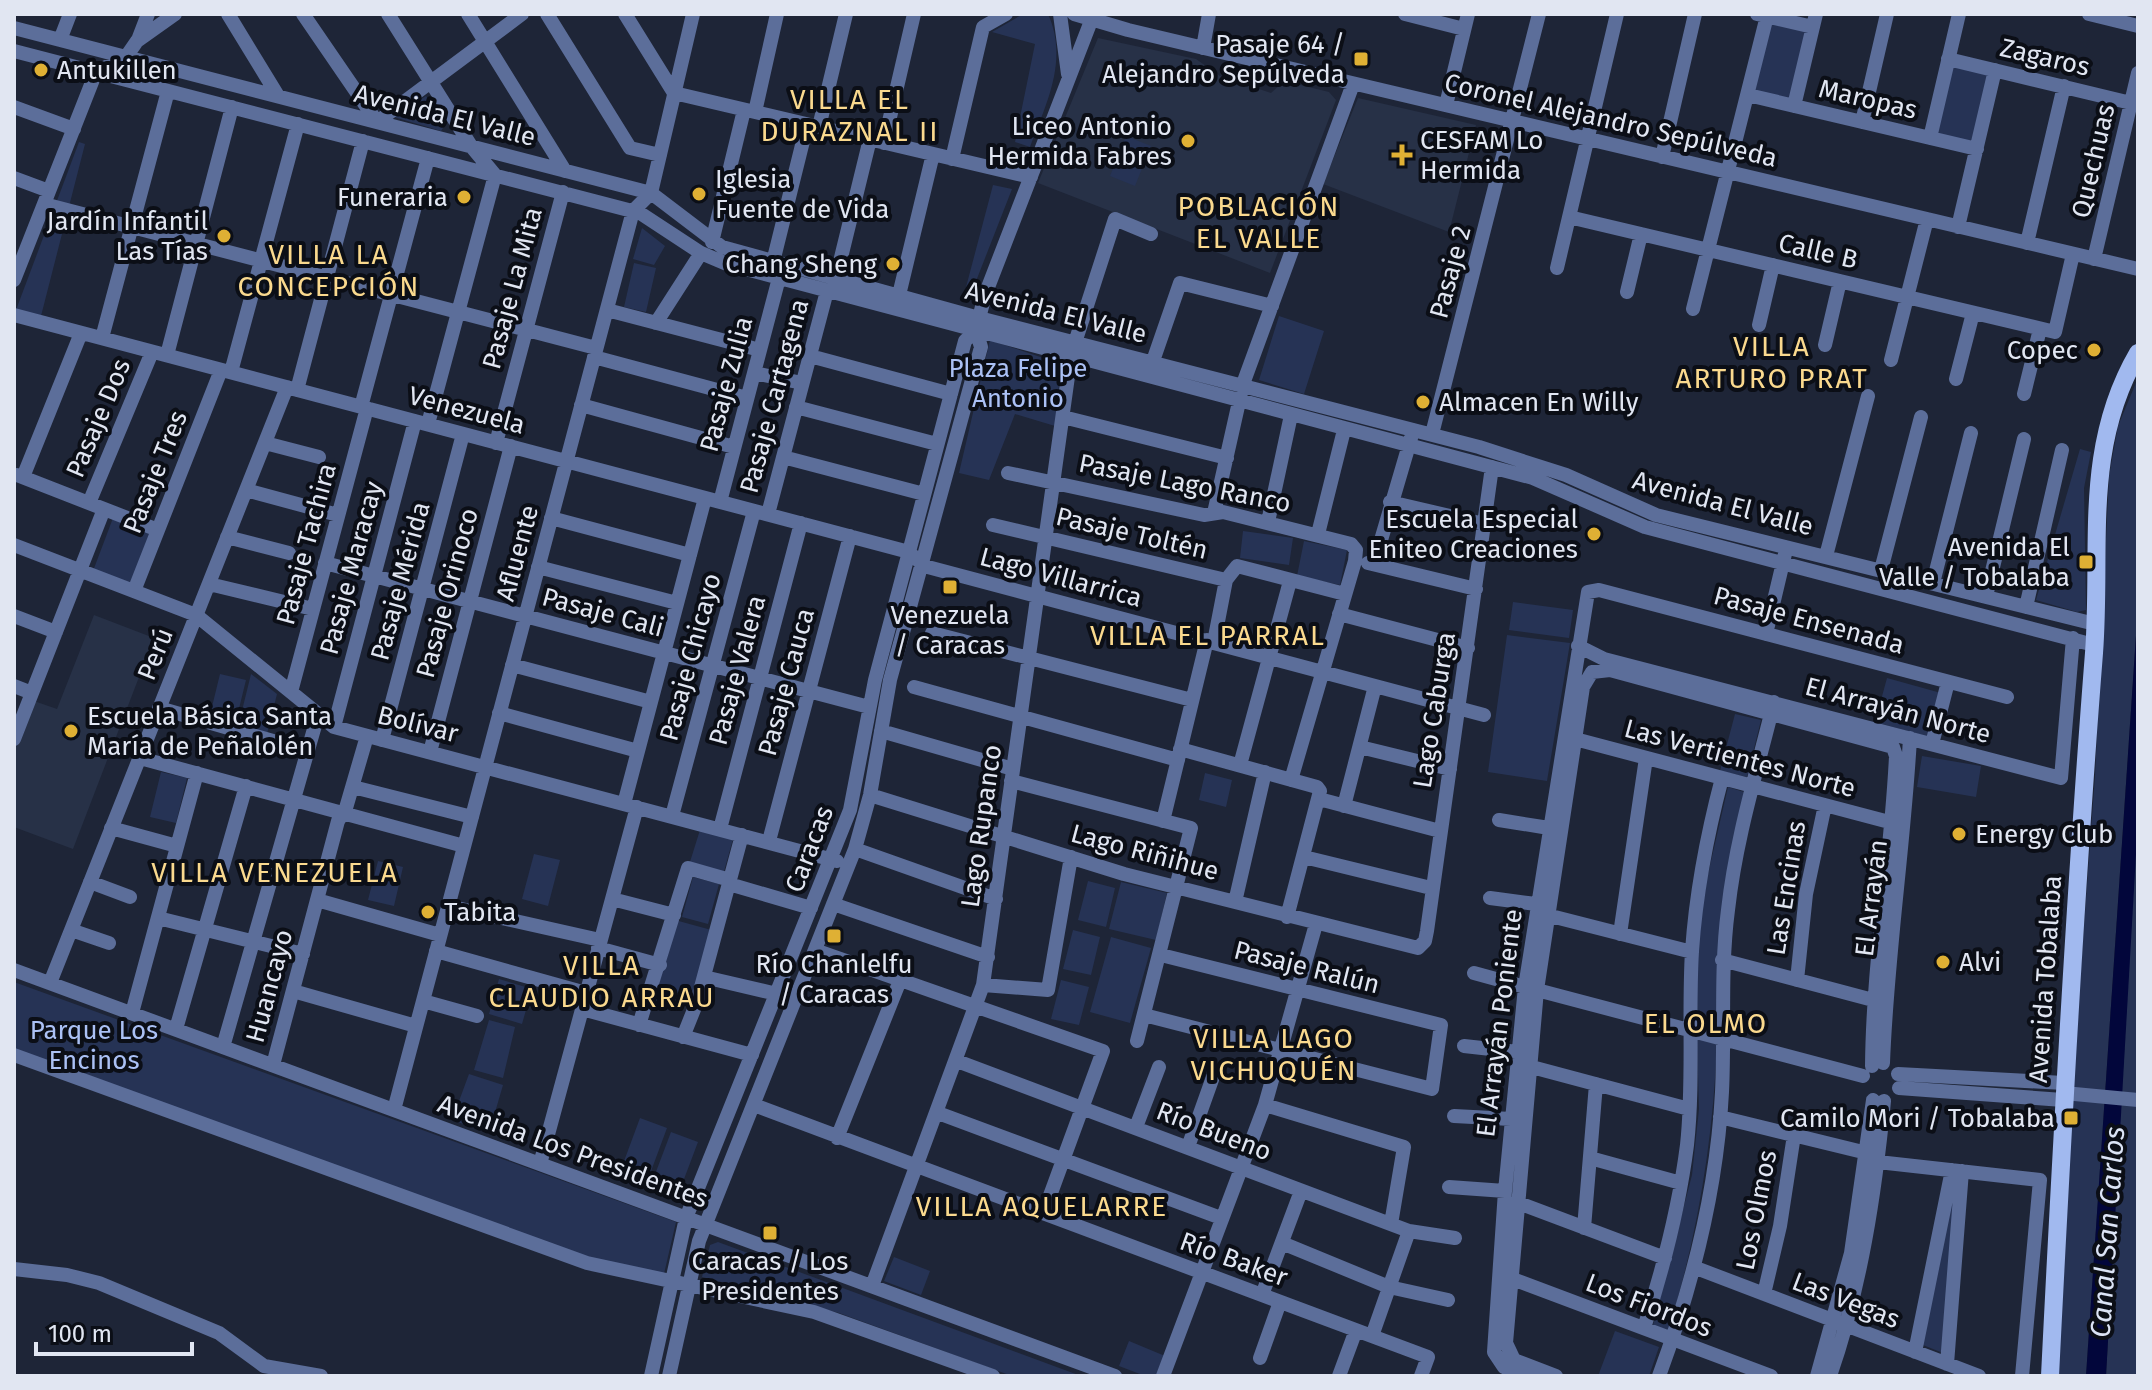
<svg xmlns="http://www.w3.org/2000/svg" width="2152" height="1390" viewBox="0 0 2152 1390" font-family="'Fira Sans',sans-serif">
<rect width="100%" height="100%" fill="#1e2537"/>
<!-- built -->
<path fill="#273147" d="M1098,38L1196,59L1220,76L1271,93L1284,81L1329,92L1336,100L1270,273L1038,183Z
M1358,98L1476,125L1449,232L1323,184Z
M94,615L154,638L73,849L14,827V752L34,701L57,709Z"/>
<!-- green -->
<path fill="#263355" d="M1023,14H1048C1069,60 1046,104 1030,147L1015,142L1035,44L992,32Z
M1768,20L1810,30L1793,100L1751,91Z
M1949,64L1991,73L1976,143L1933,133Z
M426,96L445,125L441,131L394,117Z
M1126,136L1151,146L1135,186L1110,176Z
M79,142L85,144L41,316L16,310Z
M993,185L1012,189L971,294L965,291Z
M642,228L665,246L654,265L633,259Z
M634,263L656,268L646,312L624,307Z
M1279,316L1324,331L1304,394L1259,380Z
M990,340L1061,364L1055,426L1015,414L989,480L959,473Z
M2138,378V606L2086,1376H2051L2095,776L2109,476L2118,426Z
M2080,449L2091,452L2084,488L2086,610L2077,612L2036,600Z
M113,518L152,535L133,586L93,571Z
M1243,531L1293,538L1289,565L1240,558Z
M1304,541L1347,550L1340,585L1297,576Z
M1513,602L1573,610L1569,638L1509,630Z
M1507,635L1570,643L1547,781L1488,772Z
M220,674L246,680L235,725L209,719Z
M251,674L277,694L267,734L238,727Z
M1887,678L1941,693L1929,737L1875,722Z
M1735,714L1761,720L1747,777L1720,771Z
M1922,756L1981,766L1976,797L1917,787Z
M161,772L187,778L176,823L150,817Z
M1205,773L1232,780L1226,807L1199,800Z
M1728,787L1744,792C1728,872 1717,948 1716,1030L1698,1028L1696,954L1705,887Z
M2138,818V1376H2106L2135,854Z
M700,830L733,839L723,875L689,865Z
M534,854L560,860L548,906L522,899Z
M378,861L403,867L394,906L368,900Z
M693,877L719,884L708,924L682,917Z
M1088,881L1115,888L1106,927L1078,920Z
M1121,882L1167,893L1156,940L1109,929Z
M675,920L715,931L696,998L656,987Z
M1073,930L1100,937L1091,975L1063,969Z
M1111,937L1151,948L1130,1023L1090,1012Z
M499,979L532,989L522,1024L489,1014Z
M1061,980L1089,987L1079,1025L1051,1019Z
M14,982L676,1222L663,1278L592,1259L14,1049Z
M489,1020L515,1027L503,1078L474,1070Z
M1697,1039L1717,1043C1713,1143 1697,1239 1667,1335L1652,1329L1692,1175L1699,1109Z
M469,1074L503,1085L489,1133L452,1120Z
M640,1118L667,1128L647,1182L620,1172Z
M671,1132L698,1142L678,1195L651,1185Z
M1956,1176L1943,1353L1923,1345Z
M718,1242L1081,1376H1012L839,1313L702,1277L710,1245Z
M894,1257L930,1271L921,1295L884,1281Z
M1615,1331L1659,1347L1649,1376H1598Z
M1129,1341L1165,1356L1157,1376H1145L1119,1366Z"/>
<!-- water -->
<path fill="#02063b" d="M2138,606V819L2106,1376H2086Z"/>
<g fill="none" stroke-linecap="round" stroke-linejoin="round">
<!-- minor -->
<path stroke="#5c6e9a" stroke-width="14" d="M228,14L278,96
M303,14L377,122
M388,14L471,146L495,175L428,424
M468,14L565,171
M547,14L630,148L660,155
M625,14L674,93L1031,177
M1060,14L1068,74
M1074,14L1128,30L2138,269
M1405,14L1464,29
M1757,14L1813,27
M2089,14L2138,26
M14,28L651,193L722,247L979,318L1479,447L1566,475L1656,515L2095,624
M60,40L70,14
M138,40L148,14
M1203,48L1209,14
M14,51L640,213L701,253L727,264L1533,478L1645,527L2094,645
M1948,59L2131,103
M1748,95L1977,149
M1446,105L1468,14
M1794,106L1816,14
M14,107L74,129
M755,112L777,14
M377,122L522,14
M1862,122L1887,14
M819,127L846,14
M1930,138L1959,14
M884,143L914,14
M1662,157L1695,14
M952,159L983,27L1006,14
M14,178L49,191
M44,204L596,348
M1569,217L2055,332L2073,254
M1958,227L1995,70
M712,242L744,110
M2027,243L2064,86
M2094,259L2138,73
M773,262L807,125
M1557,268L1617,14
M836,278L870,139
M14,280L96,72L126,57L137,41L175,14
M1627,292L1641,234
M899,295L933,154
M1693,309L1767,16
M607,310L760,350
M14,315L909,552L924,566L1484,715
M656,323L701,253
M1759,325L1773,265
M102,338L168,91
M1825,345L1840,281
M167,355L232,107
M810,356L951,394
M594,357L747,398
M1891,360L1927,219
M1153,361L1180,283L1272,306
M231,372L298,124
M754,373L802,383
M1956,379L1973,313
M297,390L363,141
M2024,394L2040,329
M581,405L734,447
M361,407L428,158
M796,407L937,444
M1063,417L1227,458
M1432,434L1539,14
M265,443L319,457
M496,443L563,192
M783,457L924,494
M1008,473L1204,515L1223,512L1351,544L1356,550L1355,561L1291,780
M17,475L158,530
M23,477L81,333
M246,490L338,515
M720,502L779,278
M1390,502L1484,524
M89,503L152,352
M1214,513L1243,384L1353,84
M768,514L827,291
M551,518L690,555
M1268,522L1291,415
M993,525L1226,580
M1318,534L1344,430
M227,537L289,553
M14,545L196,615L334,727L837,861
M1826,556L1868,396
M325,563L869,707
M1368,563L1476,589
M1374,564L1411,438
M538,567L677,603
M1881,570L1921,417
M1933,583L1971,433
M209,584L313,609
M134,591L221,370
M1986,596L2024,439
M2026,607L2062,450
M1339,614L1468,648
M14,616L56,632
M932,633L1192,700
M1766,634L1785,554
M1214,642L1226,580L1237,566L1345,594
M1578,646L1604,659L2061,778L2073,638
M512,665L651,702
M14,686L32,693
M914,687L1178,760
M291,692L367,408
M159,708L308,751
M499,713L638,751
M334,727L415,421
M881,731L1013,769
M14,739L104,509
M1575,739L1893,823
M382,740L463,434
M1932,744L1948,682
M1360,747L1450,769
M1180,749L1317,787L1320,791L1287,917
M430,752L511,446
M140,758L464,846
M1240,765L1290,581
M1011,781L1191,828L1137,1041
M353,787L472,817
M870,795L1124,874L1418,948L1425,941L1427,931L1492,467
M1319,799L1440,831
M624,804L705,498
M1344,806L1375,686
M672,816L754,511
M1499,820L1549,828
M1163,821L1207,640
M111,828L177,846
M720,829L801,523
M769,841L850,536
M855,849L996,899
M1304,857L1431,888
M90,882L130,897
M729,884L811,908
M1490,898L1536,904
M612,899L674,915
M317,900L440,935
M1235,902L1265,772
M833,904L988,957
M448,906L600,940
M1547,915L1692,952
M158,918L303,954
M71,930L109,943
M1620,934L1646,758
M598,948L660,965
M815,950L1103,1051L1044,1212
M436,951L586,993
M1722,960L1873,1000
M14,970L1115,1376
M1474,973L1525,987
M704,977L777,994
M1797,980L1806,894L1825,805
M50,983L287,387
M983,985L1048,990L1071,857
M1537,990L1863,1076
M293,991L416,1026
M423,1001L477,1016
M582,1009L752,1055
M132,1013L197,773
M1144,1015L1432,1089L1441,1025L1161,955
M639,1025L688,868L730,880
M176,1029L246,786
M683,1037L697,1002L742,835
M1464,1046L1518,1052
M223,1047L318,715
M14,1055L587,1263L814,1312L993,1376
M957,1061L1409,1231L1455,1238
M1883,1063C1887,954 1904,847 1910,738
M273,1065L338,821L346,808L367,736
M1528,1066L1689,1109
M1898,1074L2064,1083
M1899,1088L2063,1100
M2064,1093L2138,1100
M754,1105L1428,1357L1421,1376
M1265,1105L1404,1147L1391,1224
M394,1110L633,211L651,193L693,14
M938,1113L1221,1218
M1454,1116L1511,1119
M1720,1117L1867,1153L1878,1162L2040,1180L2022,1376
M1136,1127L1159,1067
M837,1138L899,983
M1188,1147L1213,1077
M1590,1158L1681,1183
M540,1164L637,807
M1449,1187L1505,1191
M1516,1202L1665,1258
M1584,1228L1596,1084
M1282,1243L1389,1287L1448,1300
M1696,1268L1979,1376
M14,1269L67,1275L99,1283L219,1333L264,1366L321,1376
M1510,1278L1771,1376
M872,1286L983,985L1071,355L1115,219L1151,234
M1764,1294L1780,1226L1794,1135
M1262,1295L1301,1191
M1644,1328C1663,1269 1679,1208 1687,1145C1694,1081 1688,1016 1692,951C1696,892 1707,835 1722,778
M1372,1336L1409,1231
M1915,1352L1952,1170
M1260,1358L1280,1302
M1947,1364L1962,1171
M651,1376L686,1218L850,810L875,680L965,341L976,330L985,295L1091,21
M669,1376L699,1241L855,849L870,795L890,680L981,347L976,330
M1163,1376L1265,1105L1316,924
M1339,1376L1356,1330
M1525,1376L1504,1367L1494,1352L1505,1191L1525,987L1588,592L1599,590L2007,697
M1556,1376L1514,1360L1506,1343L1537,990L1583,687L1592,672L1610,670L1893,747L1896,756C1891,860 1873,962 1872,1066
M1659,1376C1693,1284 1717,1191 1722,1092C1725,1031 1720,971 1728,910C1736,838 1757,771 1774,702
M1817,1376L1851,1253L1873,1100
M1830,1376C1861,1287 1875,1194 1884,1101"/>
<!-- major -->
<path stroke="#a1b9ef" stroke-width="18" d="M2050,1376C2062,1135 2075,894 2094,653C2102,547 2082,449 2138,353"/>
</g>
<!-- markers -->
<g fill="#dfb034" stroke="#0b0e16" stroke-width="3">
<rect x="1353" y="51" width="16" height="16" rx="4"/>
<circle cx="41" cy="70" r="8"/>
<circle cx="1188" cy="141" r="8"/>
<path d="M1398 143h8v8h8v8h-8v8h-8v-8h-8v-8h8z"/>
<circle cx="699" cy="194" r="8"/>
<circle cx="464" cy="197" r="8"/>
<circle cx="224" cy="236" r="8"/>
<circle cx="893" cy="264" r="8"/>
<circle cx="2094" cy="350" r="8"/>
<circle cx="1423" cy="402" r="8"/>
<circle cx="1594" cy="534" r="8"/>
<rect x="2078" y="554" width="16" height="16" rx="4"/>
<rect x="942" y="579" width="16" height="16" rx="4"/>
<circle cx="71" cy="731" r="8"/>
<circle cx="1959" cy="834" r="8"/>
<circle cx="428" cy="912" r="8"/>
<rect x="826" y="928" width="16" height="16" rx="4"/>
<circle cx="1943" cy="962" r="8"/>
<rect x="2063" y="1110" width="16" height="16" rx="4"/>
<rect x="762" y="1225" width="16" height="16" rx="4"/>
</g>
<g text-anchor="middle" stroke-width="8" stroke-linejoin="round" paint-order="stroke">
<!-- poi labels -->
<g font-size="26" fill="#e1e6f2" stroke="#0b0e16" text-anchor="end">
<text x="1345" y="53">Pasaje 64 /<tspan x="1345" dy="30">Alejandro Sepúlveda</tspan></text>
<text x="57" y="79" text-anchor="start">Antukillen</text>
<text x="1172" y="135">Liceo Antonio<tspan x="1172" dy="30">Hermida Fabres</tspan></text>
<text x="1420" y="149" text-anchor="start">CESFAM Lo<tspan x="1420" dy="30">Hermida</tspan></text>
<text x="715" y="188" text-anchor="start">Iglesia<tspan x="715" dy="30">Fuente de Vida</tspan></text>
<text x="448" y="206">Funeraria</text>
<text x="208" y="230">Jardín Infantil<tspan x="208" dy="30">Las Tías</tspan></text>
<text x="877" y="273">Chang Sheng</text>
<text x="2078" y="359">Copec</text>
<text x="1439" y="411" text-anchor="start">Almacen En Willy</text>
<text x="1578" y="528">Escuela Especial<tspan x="1578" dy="30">Eniteo Creaciones</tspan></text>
<text x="2070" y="556">Avenida El<tspan x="2070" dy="30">Valle / Tobalaba</tspan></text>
<text x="950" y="624" text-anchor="middle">Venezuela<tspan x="950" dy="30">/ Caracas</tspan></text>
<text x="87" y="725" text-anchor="start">Escuela Básica Santa<tspan x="87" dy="30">María de Peñalolén</tspan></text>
<text x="1975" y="843" text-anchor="start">Energy Club</text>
<text x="444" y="921" text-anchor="start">Tabita</text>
<text x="1959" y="971" text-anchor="start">Alvi</text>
<text x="834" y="973" text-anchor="middle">Río Chanlelfu<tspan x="834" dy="30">/ Caracas</tspan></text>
<text x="2055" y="1127">Camilo Mori / Tobalaba</text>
<text x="770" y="1270" text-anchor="middle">Caracas / Los<tspan x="770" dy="30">Presidentes</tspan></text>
</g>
<!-- street labels -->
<g font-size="26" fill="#e1e6f2" stroke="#0b0e16">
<text transform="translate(2045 57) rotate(13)" y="9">Zagaros</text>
<text transform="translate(1868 99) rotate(13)" y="9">Maropas</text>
<text transform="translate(445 115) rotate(14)" y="9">Avenida El Valle</text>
<text transform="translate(1611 120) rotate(13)" y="9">Coronel Alejandro Sepúlveda</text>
<text transform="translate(2093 161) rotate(-77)" y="9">Quechuas</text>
<text transform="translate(1818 251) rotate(13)" y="9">Calle B</text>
<text transform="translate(1450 272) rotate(-75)" y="9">Pasaje 2</text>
<text transform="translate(512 288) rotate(-75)" y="9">Pasaje La Mita</text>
<text transform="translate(1056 312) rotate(14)" y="9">Avenida El Valle</text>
<text transform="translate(726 384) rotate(-75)" y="9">Pasaje Zulia</text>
<text transform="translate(774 396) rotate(-75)" y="9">Pasaje Cartagena</text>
<text transform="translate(467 410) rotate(15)" y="9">Venezuela</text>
<text transform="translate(98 418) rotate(-67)" y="9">Pasaje Dos</text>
<text transform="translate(155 472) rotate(-68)" y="9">Pasaje Tres</text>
<text transform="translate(1185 483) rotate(11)" y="9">Pasaje Lago Ranco</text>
<text transform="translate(1723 503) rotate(15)" y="9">Avenida El Valle</text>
<text transform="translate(1132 533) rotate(13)" y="9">Pasaje Toltén</text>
<text transform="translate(306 544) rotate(-75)" y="9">Pasaje Tachira</text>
<text transform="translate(517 553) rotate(-75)" y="9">Afluente</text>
<text transform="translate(351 568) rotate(-75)" y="9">Pasaje Maracay</text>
<text transform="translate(1061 577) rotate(15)" y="9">Lago Villarrica</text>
<text transform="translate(400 581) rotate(-75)" y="9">Pasaje Mérida</text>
<text transform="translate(447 593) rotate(-75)" y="9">Pasaje Orinoco</text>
<text transform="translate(603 612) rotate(15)" y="9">Pasaje Cali</text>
<text transform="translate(1809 620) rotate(15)" y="9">Pasaje Ensenada</text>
<text transform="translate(155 654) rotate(-68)" y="9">Perú</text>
<text transform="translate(690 657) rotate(-75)" y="9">Pasaje Chicayo</text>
<text transform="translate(737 670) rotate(-75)" y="9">Pasaje Valera</text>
<text transform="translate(786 682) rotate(-75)" y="9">Pasaje Cauca</text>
<text transform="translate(1434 710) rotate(-81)" y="9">Lago Caburga</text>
<text transform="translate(1898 710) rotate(15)" y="9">El Arrayán Norte</text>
<text transform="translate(418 724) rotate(14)" y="9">Bolívar</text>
<text transform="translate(1740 758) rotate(15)" y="9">Las Vertientes Norte</text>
<text transform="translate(981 826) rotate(-82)" y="9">Lago Rupanco</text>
<text transform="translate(809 849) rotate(-69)" y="9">Caracas</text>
<text transform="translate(1145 852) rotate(15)" y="9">Lago Riñihue</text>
<text transform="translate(1786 888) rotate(-81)" y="9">Las Encinas</text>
<text transform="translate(1871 898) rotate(-83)" y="9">El Arrayán</text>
<text transform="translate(1307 967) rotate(14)" y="9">Pasaje Ralún</text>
<text transform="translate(2045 979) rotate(-86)" y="9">Avenida Tobalaba</text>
<text transform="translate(269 986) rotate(-75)" y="9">Huancayo</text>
<text transform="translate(1499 1023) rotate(-83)" y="9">El Arrayán Poniente</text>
<text transform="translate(1214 1131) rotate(21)" y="9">Río Bueno</text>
<text transform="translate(573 1151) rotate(20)" y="9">Avenida Los Presidentes</text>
<text transform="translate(1756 1210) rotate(-79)" y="9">Los Olmos</text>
<text transform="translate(1234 1259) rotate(20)" y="9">Río Baker</text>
<text transform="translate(1846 1300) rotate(21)" y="9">Las Vegas</text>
<text transform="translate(1649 1305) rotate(21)" y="9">Los Fiordos</text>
</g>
<!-- park labels -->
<g font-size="26" fill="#abc1f5" stroke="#0b0e16">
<text x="1018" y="377">Plaza Felipe<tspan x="1018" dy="30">Antonio</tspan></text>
<text x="94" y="1039">Parque Los<tspan x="94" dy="30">Encinos</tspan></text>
</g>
<!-- neighbourhood labels -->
<g font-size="28" letter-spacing="2" fill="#fad98e" stroke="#0b0e16">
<text x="850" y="109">VILLA EL<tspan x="850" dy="32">DURAZNAL II</tspan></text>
<text x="1259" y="216">POBLACIÓN<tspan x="1259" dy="32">EL VALLE</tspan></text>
<text x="329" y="264">VILLA LA<tspan x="329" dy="32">CONCEPCIÓN</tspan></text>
<text x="1772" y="356">VILLA<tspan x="1772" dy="32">ARTURO PRAT</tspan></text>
<text x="1208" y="645">VILLA EL PARRAL</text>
<text x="275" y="882">VILLA VENEZUELA</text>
<text x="602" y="975">VILLA<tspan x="602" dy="32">CLAUDIO ARRAU</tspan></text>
<text x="1706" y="1033">EL OLMO</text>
<text x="1274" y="1048">VILLA LAGO<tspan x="1274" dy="32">VICHUQUÉN</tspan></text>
<text x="1042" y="1216">VILLA AQUELARRE</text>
</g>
<!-- water labels -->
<g font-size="28" font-style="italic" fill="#dce4f6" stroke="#0b0e16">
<text transform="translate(2107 1232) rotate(-86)" y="10">Canal San Carlos</text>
</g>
</g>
<!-- border -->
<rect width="2152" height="1390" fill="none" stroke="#e1e6f2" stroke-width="32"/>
<!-- scale -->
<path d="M36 1342v12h156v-12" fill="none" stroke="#e1e6f2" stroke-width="4"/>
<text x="48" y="1342" font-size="24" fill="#e1e6f2" stroke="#0b0e16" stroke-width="6" paint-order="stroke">100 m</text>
</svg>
